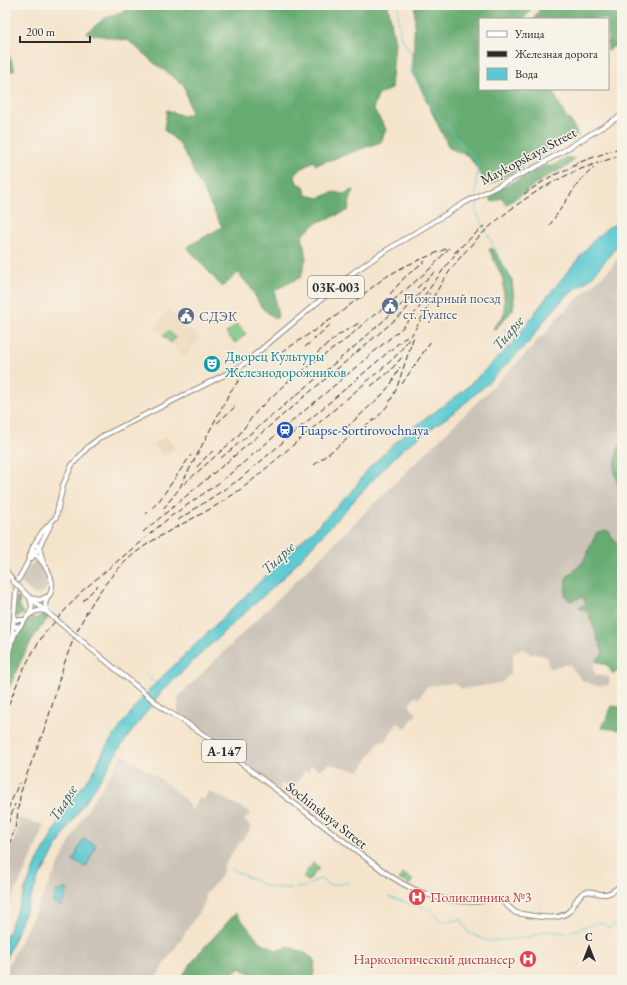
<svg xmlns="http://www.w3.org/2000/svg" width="627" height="985" viewBox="0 0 627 985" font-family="'EB Garamond',serif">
<rect width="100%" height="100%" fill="#f7f3e8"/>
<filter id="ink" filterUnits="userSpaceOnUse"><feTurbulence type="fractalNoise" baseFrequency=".025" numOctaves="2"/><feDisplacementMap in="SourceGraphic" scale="8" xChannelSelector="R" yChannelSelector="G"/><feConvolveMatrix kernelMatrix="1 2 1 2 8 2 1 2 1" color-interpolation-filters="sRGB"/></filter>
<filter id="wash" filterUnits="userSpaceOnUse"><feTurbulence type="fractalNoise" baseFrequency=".012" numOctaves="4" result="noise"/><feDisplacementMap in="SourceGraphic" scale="16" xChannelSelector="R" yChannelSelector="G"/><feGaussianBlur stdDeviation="0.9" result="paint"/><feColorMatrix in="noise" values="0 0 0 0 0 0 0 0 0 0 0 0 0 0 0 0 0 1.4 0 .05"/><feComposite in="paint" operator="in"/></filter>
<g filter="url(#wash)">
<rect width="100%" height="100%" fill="#f5e4cc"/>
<!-- built -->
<path fill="#ecd8ba" d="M169,310L200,339L184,357L154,326Z
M166,436L175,447L164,457L154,445Z"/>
<!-- industrial -->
<path fill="#cbc3b8" d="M622,252V444L619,446L614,468L622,501V541L618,544L597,532L583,562L566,578L583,597L586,604L578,608L588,612L603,653L595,661L593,670L596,675L609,677V685L596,686L582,680L570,665H562L550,669L547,661L548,657L535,653L532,655L523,649L514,652L510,674L501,683L463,689L453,683L427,686L419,698L415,696L409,703L413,711L417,713L405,729L398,723L385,741H380L360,771L329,764L319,770L311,765L308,772L305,771L293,787L289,784L288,786L282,784L278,790L178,714V697L532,348L540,337H543L555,320L611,268Z
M35,561L40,562L49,584L48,587L40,595L34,594L20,582L28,568Z
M123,755L161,779L185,800L192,811L199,798L204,800L208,791L251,812L244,821L252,827L231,854L223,867V872L217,881L204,896L206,899L203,906L154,980H5V972L82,818Z
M18,818L44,825L33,854L5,913V839L14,843L18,830Z"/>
<!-- green -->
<path fill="#7ec683" stroke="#547857" d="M237,324L246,334L235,343L226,333Z
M168,331L176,338L171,343L163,336Z
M313,863L319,868L308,881L303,877Z
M402,874L413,879L410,885L399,879Z"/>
<!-- forest -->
<path fill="#66ab71" stroke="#486b4e" d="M124,5H388L395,43L391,89L379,94L373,108L386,129L381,142L316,165L313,161L294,174L297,183L304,186L306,195L319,198L334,192L343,194L354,190L350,200L348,211L318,222L302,235L306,258L301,277L275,290L276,306L278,317L275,319L261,307L251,288L238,273L222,287L187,247L222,227L179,143L164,130L167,110L183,116L191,113L184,85L154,63L129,41L86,33L105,18L125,12Z
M415,5H533L524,19H480V89H523L525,93L534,89L542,92L552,89L565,116L570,120L578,135L572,141L570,137H565L548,151L488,186L469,156L449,148L413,72Z
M542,5H622V55L615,46L611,48L608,52V19H534Z
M5,45L15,70L5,74Z
M567,157L574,159L568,166L549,175L506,205L502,198L492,202L490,198L494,192L545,166H552Z
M489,249H493L512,280L514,302L513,310L495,329L493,328L502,318L505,311L503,279Z
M622,444V501L614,468L619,446Z
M607,530L617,544L622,541V669L613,674L607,665L595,661L603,653L588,612L578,608L586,604L583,597L570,601L565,596L566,578L583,562L597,532Z
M16,598H19L20,610L25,613L19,617L15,616Z
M43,614L49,617C28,641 17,669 5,697C5,689 3,680 5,672C9,651 15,631 31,616L35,619Z
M612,706L622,707V730L602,728Z
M236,913L259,941L276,950L289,947L305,953L315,960L313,980H262L240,968L227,978L226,980H179L199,953Z"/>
<!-- water -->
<path fill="#5dcad2" stroke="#447a7e" d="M622,219V240L591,278L565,297L543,322L530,341L487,384L457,410L405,447L383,469L282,579L229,627L161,692L116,753L106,771L68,827L38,880L5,961V940L34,868L68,806L94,771L105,748L138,703L156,683L351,493L368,469L403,435L462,392L513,343L546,298L592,242L607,228L618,223Z
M83,839L96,845L86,867L73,861Z
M63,888L68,890L61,906L53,902L57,890L62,892Z"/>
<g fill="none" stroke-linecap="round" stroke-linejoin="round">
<!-- stream -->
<path stroke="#5dcad2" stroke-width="1" d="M399,5L398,11L400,35L411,53V73L437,114L477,162C478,173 476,183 476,195
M477,198L478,202L476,211C485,231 510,271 509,291C509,299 507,306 506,313
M505,328L507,349
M144,673L155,683
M116,753L120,756
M232,869L267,887L291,888
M297,888C307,889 312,880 321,879L328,885L348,883
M388,897L424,908
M428,909L431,910L443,923L461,919L469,933L488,941L531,937L545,931L567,933L599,922L610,928L622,919"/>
</g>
</g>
<g filter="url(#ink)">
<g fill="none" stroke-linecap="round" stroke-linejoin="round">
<defs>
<path id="secondary" d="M13,640L16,632L25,620
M5,668L11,645L14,616"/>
<path id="primary" d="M31,559L39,547L38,546L36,545L33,546V551C41,560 53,573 52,587C52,598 40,599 48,613
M43,562L39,547L50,526
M30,598L32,606L31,611L25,620H16L14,615L17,582L28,562L33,546L42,532L56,517L63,485L72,465L88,447L101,437L240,367L354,272L382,253L466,202L540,165L622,115
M30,598L40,600L46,597
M29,615C35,611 40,609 47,612
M13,624L16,627L20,626"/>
<path id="trunk" d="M5,567L8,574
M30,598L48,613
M89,647L165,710L182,720L208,738L382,870C411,892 438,901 474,902C482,902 491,897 499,900C505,902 510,909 516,913C531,915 561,924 571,909C575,904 578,894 585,892C592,890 599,895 606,894C612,893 617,888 622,885"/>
</defs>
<!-- secondary casing -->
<use href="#secondary" stroke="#90887c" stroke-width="5.5"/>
<!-- primary casing -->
<use href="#primary" stroke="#90887c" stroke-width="6"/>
<!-- trunk casing -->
<use href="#trunk" stroke="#90887c" stroke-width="6"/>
<!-- secondary -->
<use href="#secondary" stroke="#fff" stroke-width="3.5"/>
<!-- primary -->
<use href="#primary" stroke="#fff" stroke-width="4"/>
<!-- trunk -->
<use href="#trunk" stroke="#fff" stroke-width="4"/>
<!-- rail -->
<path stroke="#2b2b2b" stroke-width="1" stroke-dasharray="6 3" stroke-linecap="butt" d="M572,165L622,147
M524,194L550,177L576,165
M549,226L581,179L594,168
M454,253L485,225
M417,288L436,271
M390,294L406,276L425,261
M424,296L449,262L459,250
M305,347L331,324
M282,352L336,316L384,278L405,266L448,248
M317,353L340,334L359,323
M402,384L431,341
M371,386L389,372L403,356
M217,423L235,407
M346,428L382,395L391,384L400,367
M221,458L354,347L410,297
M314,465L360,429L377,418L388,405L396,390L414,336
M197,467L205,458L213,451
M184,484L238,436L256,412L286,383L348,338L366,321L389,304L432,267L449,248
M163,509L179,489L230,392L240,379L248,373
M146,514L159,501L191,455
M178,520L240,479L407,336
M143,532L239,452L402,314L425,287
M83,601L98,585
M5,713L22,672L35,648L44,634L82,591L170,517L223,480L402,328L412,317L430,293
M8,809L19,783
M5,832L15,804
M5,853C10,842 15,831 17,819C18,810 19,801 21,792C29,765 42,739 50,712C54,701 56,689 60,677C73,634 92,594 125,562C151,537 185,524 217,505C228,498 239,491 249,483L393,359C416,335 428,302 447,275C478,230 526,193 576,171C591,165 607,160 622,155"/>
<defs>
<path id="trunk-bridge" d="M8,574L14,582L30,598
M48,613L89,647"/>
</defs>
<!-- trunk-bridge casing -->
<use href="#trunk-bridge" stroke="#90887c" stroke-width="6" stroke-linecap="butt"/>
<!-- trunk-bridge -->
<use href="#trunk-bridge" stroke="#fff" stroke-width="4"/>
</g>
</g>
<!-- icons -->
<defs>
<symbol id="civic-disc" viewBox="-11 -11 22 22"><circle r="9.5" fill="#5c6f8a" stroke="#f7f3e8"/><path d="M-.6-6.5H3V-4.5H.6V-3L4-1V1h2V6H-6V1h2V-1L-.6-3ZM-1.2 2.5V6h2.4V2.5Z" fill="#fff"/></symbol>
<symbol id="theatre-disc" viewBox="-11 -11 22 22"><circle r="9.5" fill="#0f9aa8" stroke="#f7f3e8"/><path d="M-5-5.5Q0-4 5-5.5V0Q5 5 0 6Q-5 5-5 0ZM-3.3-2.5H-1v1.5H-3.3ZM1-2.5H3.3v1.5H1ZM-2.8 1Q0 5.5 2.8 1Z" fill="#fff"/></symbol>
<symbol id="station-disc" viewBox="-11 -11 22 22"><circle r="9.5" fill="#1a4fb4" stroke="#f7f3e8"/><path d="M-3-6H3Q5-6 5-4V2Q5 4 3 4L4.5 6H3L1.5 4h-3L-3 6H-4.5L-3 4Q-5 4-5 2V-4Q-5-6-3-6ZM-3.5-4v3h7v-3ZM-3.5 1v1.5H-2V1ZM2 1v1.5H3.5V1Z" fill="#fff"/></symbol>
<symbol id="hospital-disc" viewBox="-11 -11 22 22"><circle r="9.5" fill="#e0444e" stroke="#f7f3e8"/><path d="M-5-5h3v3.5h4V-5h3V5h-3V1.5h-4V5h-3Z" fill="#fff"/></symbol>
</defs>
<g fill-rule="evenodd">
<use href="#civic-disc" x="380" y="296" width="20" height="20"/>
<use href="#civic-disc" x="176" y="306" width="20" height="20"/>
<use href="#theatre-disc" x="202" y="354" width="20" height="20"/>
<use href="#station-disc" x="275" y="420" width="20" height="20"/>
<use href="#hospital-disc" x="407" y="887" width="20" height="20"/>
<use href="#hospital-disc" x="518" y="949" width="20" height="20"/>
</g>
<g text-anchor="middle" stroke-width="3" stroke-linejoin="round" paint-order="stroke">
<!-- shield labels -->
<g fill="#f7f3e8" stroke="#686764" stroke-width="1">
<rect x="308" y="276" width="56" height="22" rx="3"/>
<rect x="202" y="740" width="44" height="22" rx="3"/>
</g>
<g font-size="13" font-weight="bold" fill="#2b2b2b">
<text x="336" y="292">03К-003</text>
<text x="224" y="756">А-147</text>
</g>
<!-- street labels -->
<g font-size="14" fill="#2b2b2b" stroke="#f7f3e8">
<text transform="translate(528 156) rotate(-28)" y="5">Maykopskaya Street</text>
<text transform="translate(327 815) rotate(38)" y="5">Sochinskaya Street</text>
</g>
<!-- service labels -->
<g font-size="14" fill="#4e5e75" stroke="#f7f3e8" text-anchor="start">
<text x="403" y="303">Пожарный поезд<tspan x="403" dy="16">ст. Туапсе</tspan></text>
<text x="199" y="321">СДЭК</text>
</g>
<!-- culture labels -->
<g font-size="14" fill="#0d838f" stroke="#f7f3e8" text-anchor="start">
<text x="225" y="361">Дворец Культуры<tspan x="225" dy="16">Железнодорожников</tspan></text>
</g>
<!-- transit labels -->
<g font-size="14" fill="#164399" stroke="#f7f3e8" text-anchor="start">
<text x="298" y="435">Tuapse-Sortirovochnaya</text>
</g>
<!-- health labels -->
<g font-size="14" fill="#be3a42" stroke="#f7f3e8" text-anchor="start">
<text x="430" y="902">Поликлиника №3</text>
<text x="515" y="964" text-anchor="end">Наркологический диспансер</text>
</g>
<!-- water labels -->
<g font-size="15" font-style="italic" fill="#3a5b5d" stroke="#f7f3e8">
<text transform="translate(508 333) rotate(-49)" y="5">Tuapse</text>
<text transform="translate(278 558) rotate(-43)" y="5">Tuapse</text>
<text transform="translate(63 803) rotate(-58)" y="5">Tuapse</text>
</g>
</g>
<!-- margin -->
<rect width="627" height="985" fill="none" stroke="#f7f3e8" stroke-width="20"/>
<!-- legend -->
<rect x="479" y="18" width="130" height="72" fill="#f7f3e8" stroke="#a5a39c"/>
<rect x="487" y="31" width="20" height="6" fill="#ffffff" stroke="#a5a39c"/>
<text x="515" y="38" font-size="12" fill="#2b2b2b">Улица</text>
<rect x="487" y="51" width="20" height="6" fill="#2b2b2b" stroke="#a5a39c"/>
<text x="515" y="58" font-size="12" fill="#2b2b2b">Железная дорога</text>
<rect x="487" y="68" width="20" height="12" fill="#5dcad2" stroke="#a5a39c"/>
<text x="515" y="78" font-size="12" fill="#2b2b2b">Вода</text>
<!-- north arrow -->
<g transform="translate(589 947)" stroke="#f7f3e8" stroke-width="3" paint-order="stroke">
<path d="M0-3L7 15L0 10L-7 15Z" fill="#2b2b2b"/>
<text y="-6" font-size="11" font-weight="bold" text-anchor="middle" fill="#2b2b2b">С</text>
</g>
<!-- scale -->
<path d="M20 36v6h70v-6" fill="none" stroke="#2b2b2b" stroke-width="2"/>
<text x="26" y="36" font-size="12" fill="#2b2b2b" stroke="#f7f3e8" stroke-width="3" paint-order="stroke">200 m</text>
</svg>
